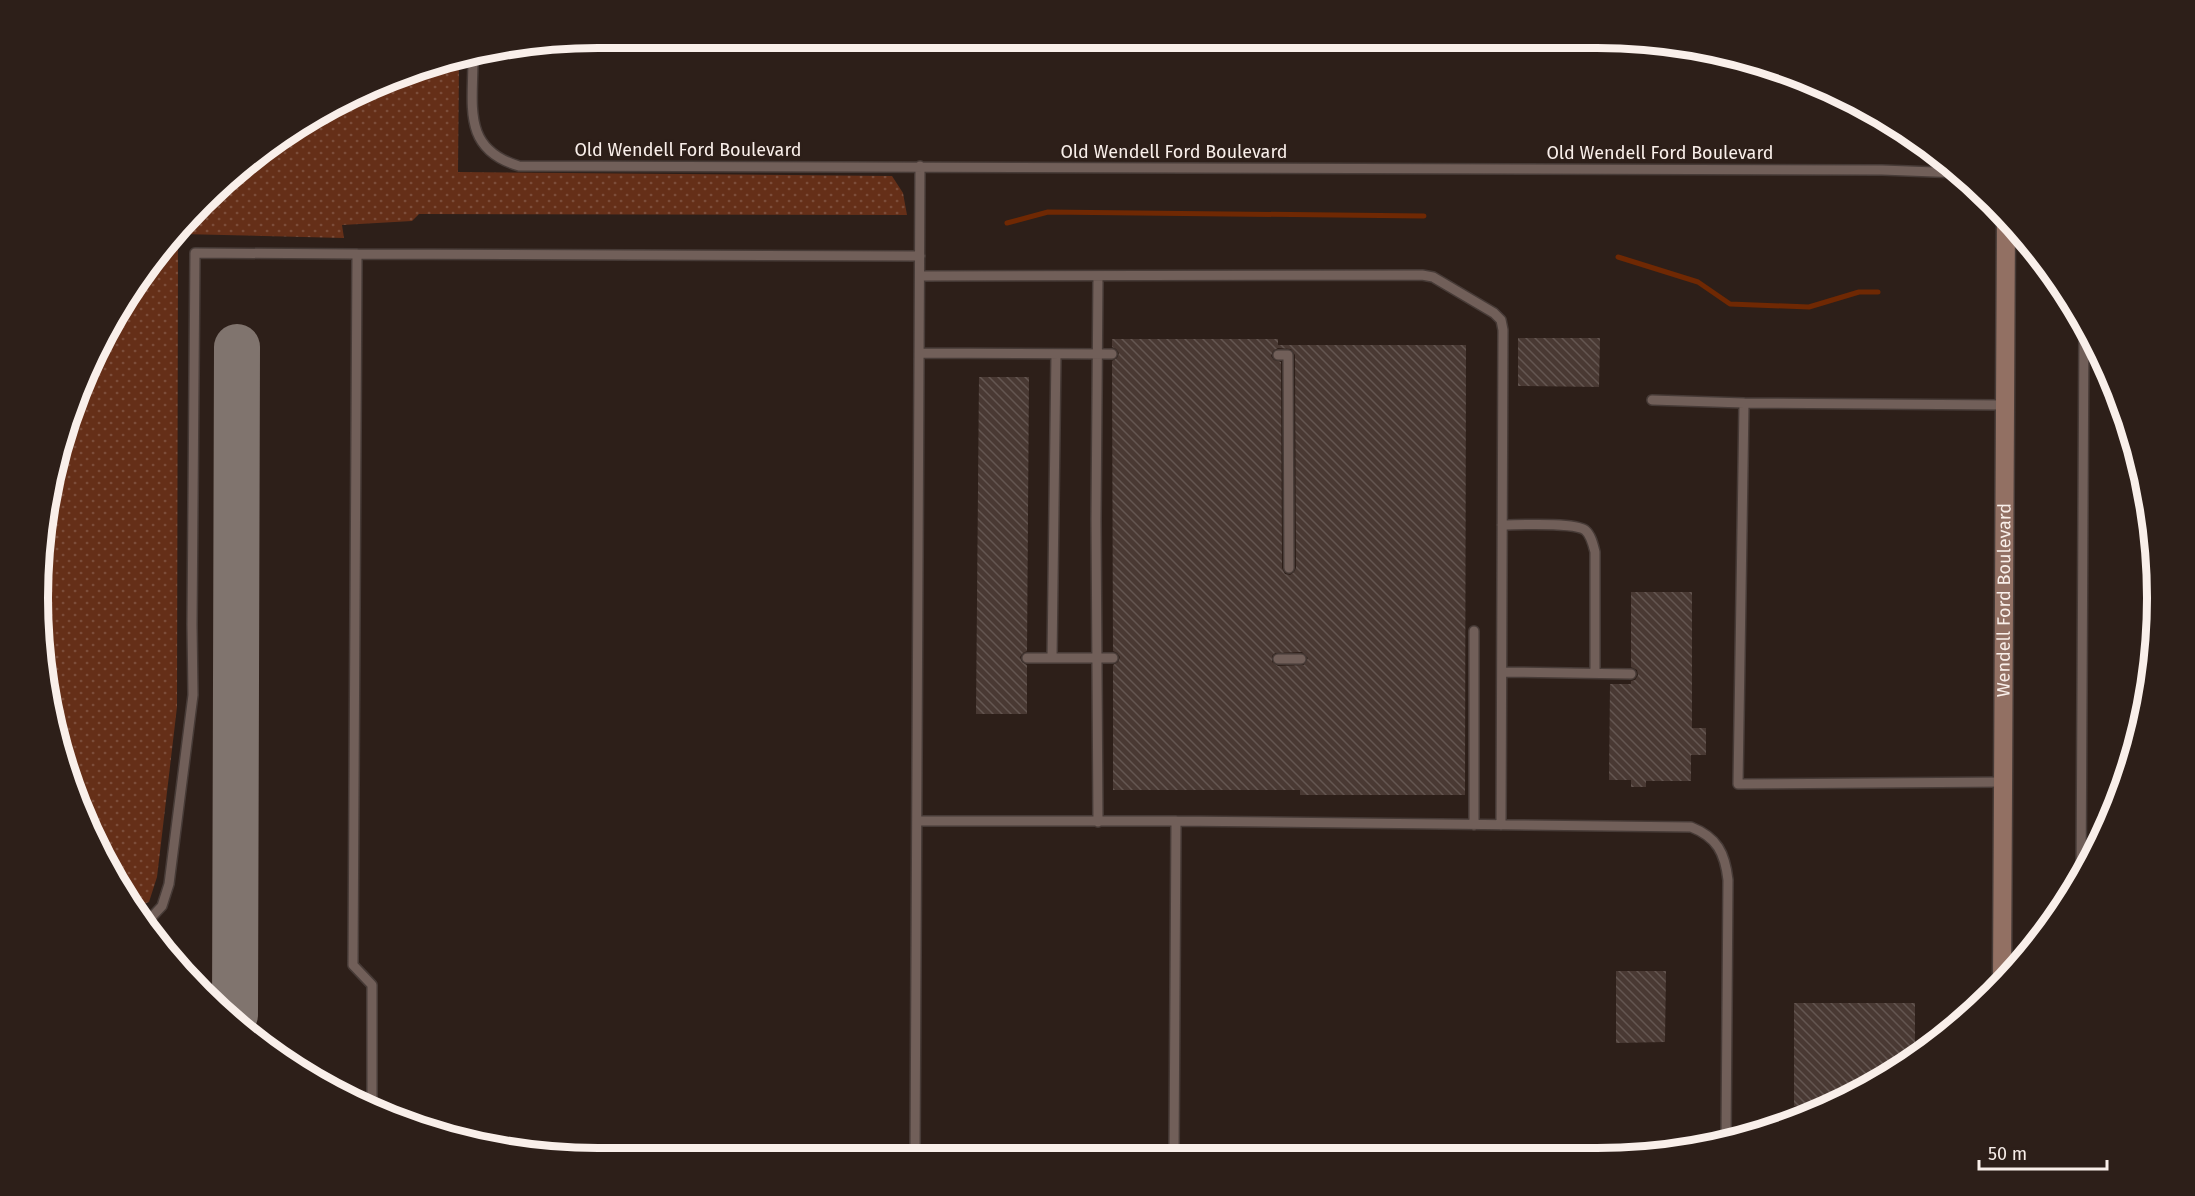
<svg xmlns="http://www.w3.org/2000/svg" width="2195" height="1196" viewBox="0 0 2195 1196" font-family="'Fira Sans',sans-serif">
<defs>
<pattern id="grass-dots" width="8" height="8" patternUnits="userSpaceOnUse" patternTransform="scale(1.5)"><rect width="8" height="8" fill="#652f18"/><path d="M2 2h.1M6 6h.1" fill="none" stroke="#7c4d3a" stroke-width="1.8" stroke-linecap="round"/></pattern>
<pattern id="building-back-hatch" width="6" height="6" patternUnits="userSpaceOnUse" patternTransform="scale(1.5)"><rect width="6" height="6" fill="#493933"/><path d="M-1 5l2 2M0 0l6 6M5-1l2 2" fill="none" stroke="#645651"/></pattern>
</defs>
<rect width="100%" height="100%" fill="#2d1f19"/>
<!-- grass -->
<path fill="url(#grass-dots)" d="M459,61L458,172L892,176L903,193L907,215L419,214L412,221L342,225L344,238L181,234L257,154L418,67Z
M178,238L177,707L157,877L149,902L138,906L80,813L39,635L57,453L132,287Z"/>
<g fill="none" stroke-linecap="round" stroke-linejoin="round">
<!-- stream -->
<path stroke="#6f2803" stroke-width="5" d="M1007,223L1048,212L1424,216
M1618,257L1698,282L1730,304L1809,307L1859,292H1878"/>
<!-- taxiway -->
<path stroke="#80746e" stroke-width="46" d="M235,1015L237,347"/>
</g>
<!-- building -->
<path fill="url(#building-back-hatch)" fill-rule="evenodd" d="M1518,338H1600L1599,387L1518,386Z
M1112,339H1278V345H1466L1465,795H1300V790H1113V665L1118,662L1120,657L1117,653L1113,651L1112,361L1117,358L1119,353L1116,349L1112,347ZM1278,348L1291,349L1295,355L1296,568L1294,572L1290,575L1285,574L1282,568L1281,362L1274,360L1271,356L1273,351ZM1302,652L1308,658L1304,665L1278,666L1272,662V656L1275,653Z
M979,377H1029L1027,651L1023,653L1020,657L1022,662L1027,665V714H976Z
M1631,592H1692V728H1706V755H1691V781H1646V787H1631V780H1609L1610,684H1631V681L1635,680L1638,675L1637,670L1631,667Z
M1616,971H1666L1665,1042L1616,1043Z
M1794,1003H1915V1059L1909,1064L1829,1107L1794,1106Z"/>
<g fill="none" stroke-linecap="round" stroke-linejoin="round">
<defs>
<path id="lane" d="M473,58C473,107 462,149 519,166L1882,170L1961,173
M920,276L1422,275L1433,277L1494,313L1501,320L1503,330L1501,825
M1098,276L1096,519L1098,822
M920,353L1112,354
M1278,355H1288L1289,568
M1652,400L1744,403
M1502,525C1519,525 1573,522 1585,530C1591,535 1593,544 1595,552V673
M1474,631V825
M1027,658H1113
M1052,658L1056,354
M1278,659H1301
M1502,672L1631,674
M2004,782L1738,784L1744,403L2004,405
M917,821H1176L1691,827C1717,837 1725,853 1728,880L1726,1139
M2081,880L2084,325
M148,921L162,906L169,884L193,695L192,625L195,253L357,254
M372,1106V985L353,965L357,254L920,256
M1174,1155L1176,821
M915,1156L920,166"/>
<g id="secondary">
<path id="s1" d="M2002,982L2006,218"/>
</g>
</defs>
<!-- lane casing -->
<use href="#lane" stroke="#473b37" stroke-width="12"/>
<!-- secondary casing -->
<use href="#secondary" stroke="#473b37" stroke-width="21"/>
<!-- path -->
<path stroke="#7f736d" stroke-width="3" stroke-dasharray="3 4.5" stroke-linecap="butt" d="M1789,1122V1107"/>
<!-- lane -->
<use href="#lane" stroke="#715f59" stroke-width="9"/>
<!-- secondary -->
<use href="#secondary" stroke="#927063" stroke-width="18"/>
</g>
<g text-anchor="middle" stroke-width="4.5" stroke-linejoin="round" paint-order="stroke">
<!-- street labels -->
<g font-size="18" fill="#f9efea" stroke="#2d1f19">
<text x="688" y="156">Old Wendell Ford Boulevard</text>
<text x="1174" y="158">Old Wendell Ford Boulevard</text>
<text x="1660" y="159">Old Wendell Ford Boulevard</text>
<text dy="6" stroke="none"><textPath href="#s1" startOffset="382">Wendell Ford Boulevard</textPath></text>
</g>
</g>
<!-- crop -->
<path d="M0 0H2195V1196H0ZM598 48H1597A550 550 0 0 1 2147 598V598A550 550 0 0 1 1597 1148H598A550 550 0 0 1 48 598V598A550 550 0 0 1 598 48Z" fill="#2d1f19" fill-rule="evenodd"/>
<path fill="none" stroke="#f9efea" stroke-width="8" d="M598 48H1597A550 550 0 0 1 2147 598V598A550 550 0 0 1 1597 1148H598A550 550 0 0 1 48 598V598A550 550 0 0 1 598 48Z"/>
<!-- scale -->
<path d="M1979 1160v9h128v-9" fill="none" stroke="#f9efea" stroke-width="3"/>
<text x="1988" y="1160" font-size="18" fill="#f9efea" stroke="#2d1f19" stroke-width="4.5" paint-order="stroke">50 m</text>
</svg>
